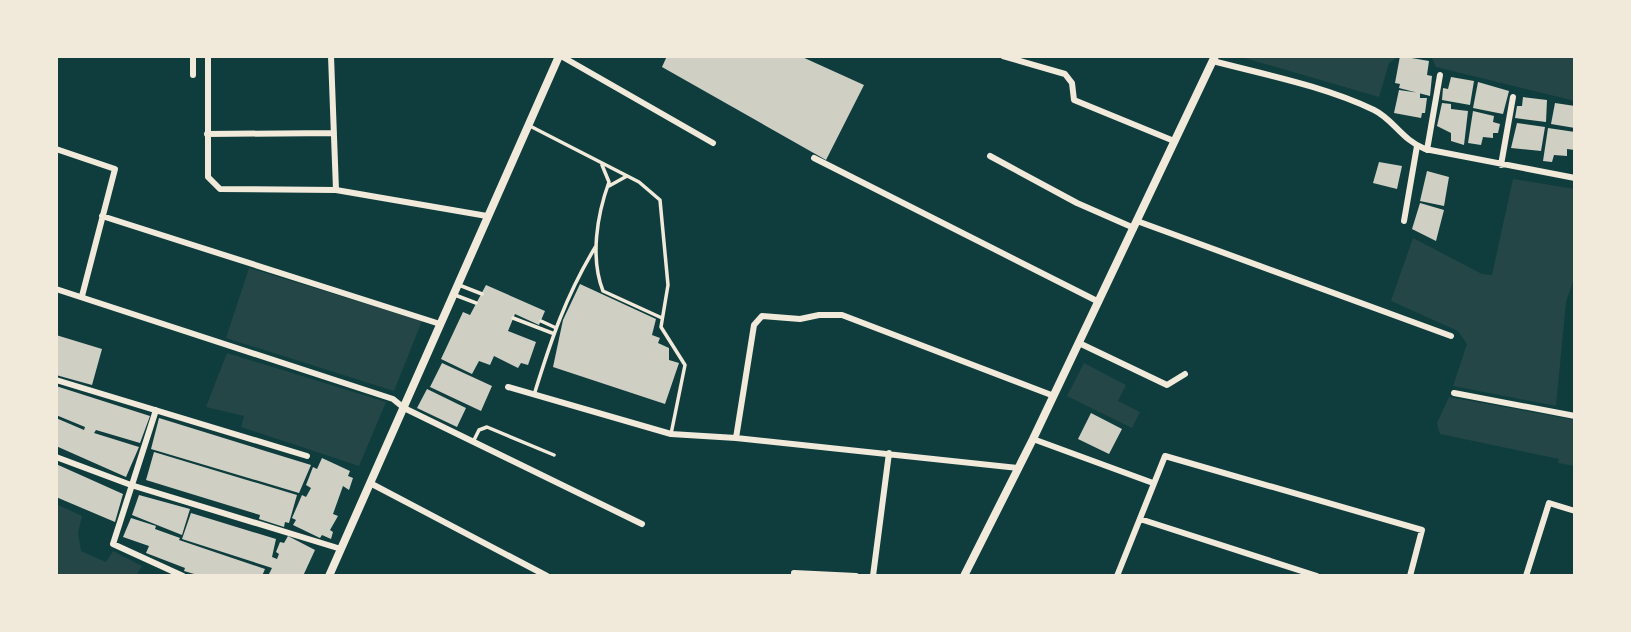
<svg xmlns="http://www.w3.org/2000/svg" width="1631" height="632" viewBox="0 0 1631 632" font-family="'Titillium Web',sans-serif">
<rect width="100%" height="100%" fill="#0f3d3e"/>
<!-- green -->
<path fill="#244646" d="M1238,56H1400L1389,63L1379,97Z
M1431,56H1575V101L1436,67Z
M1513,179L1575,189V275L1566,302L1556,406L1453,386L1467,344L1458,331L1391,301L1413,238L1482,274L1492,275Z
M249,268L422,321L394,391L226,338Z
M227,353L386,402L359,466L241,427L244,416L206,407Z
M1084,363L1126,385L1118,401L1140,412L1132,428L1067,396Z
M1449,397L1575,420V466L1558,463L1559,459L1440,434L1437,423Z
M56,504L82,516L78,533L81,551L106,562L113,551L142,566L136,576H56Z"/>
<!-- building -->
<path fill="#cfcfc3" d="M667,56H800L864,85L826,160L662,67Z
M1400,56L1429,61L1427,75L1432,76L1430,96L1399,88L1400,84L1395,83Z
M1451,77L1474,81L1470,105L1442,100L1443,88L1448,89Z
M1478,82L1509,91L1503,114L1473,108Z
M1399,90L1420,93V98H1427L1425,113H1422L1421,118L1394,113Z
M1523,97L1547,100L1546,122L1515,118L1517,106H1522Z
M1442,103L1451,104V109L1468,111L1464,145L1451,141V133L1437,126Z
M1555,103L1575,106V128L1551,124Z
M1473,111L1494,116L1493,122L1500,124L1498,133H1493V138L1483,137L1481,145L1468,143Z
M1517,123L1545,127L1541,151L1511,148Z
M1548,128L1575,132V150L1567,149V156L1554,155L1552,162L1543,161Z
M1379,162L1402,166L1397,189L1373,183Z
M1427,171L1449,177L1444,206L1420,201Z
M1420,203L1444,210L1436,241L1412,229Z
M580,284L656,319L652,335L660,338L658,343L669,348V360L679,363L665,404L553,367L563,320Z
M486,285L545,311L539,325L515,314L508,331L536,342L528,365L521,363L518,368L494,356L490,365L479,361L472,374L441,359L463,312L470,315Z
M56,335L102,349L92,385L56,375Z
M442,363L492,386L481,411L430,387Z
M56,386L150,416L140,443L96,430L94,433L139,447L126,477L56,446V418L84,430L85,427L56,415Z
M427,389L466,408L457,427L417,408Z
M1091,413L1122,429L1109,454L1078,439Z
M159,418L311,465L299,493L151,449Z
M154,452L297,495L289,523L285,522L284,527L259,519L260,515L146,480Z
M322,458L350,471L348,476L353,478L349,490L343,486L333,514L338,516L330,530L333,532L331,539L322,535L320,538L293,525L296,520L292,518L302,495L306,497L311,488L306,485L313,467L317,469Z
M56,464L123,494L115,522L56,497Z
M139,495L190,509L182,535L132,515Z
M191,513L276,539L272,557L277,559L279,554L276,552L280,542L284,543L288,536L315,550L303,576H268L272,568L269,567L182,539Z
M131,518L156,526L155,529L180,538L179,540L265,569L262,576H201L184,571L185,568L146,553L149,546L123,537Z"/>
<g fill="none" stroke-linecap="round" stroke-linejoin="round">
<!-- service -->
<path stroke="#f1e9da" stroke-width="3.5" d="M530,126L639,182L660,200L668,285L661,327L685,365L671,434
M602,165L609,182C597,215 590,258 603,291L662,318
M609,186L627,176
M459,285L482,294
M455,295L476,303
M513,318L552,333
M541,321L554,327
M534,395C551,340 566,295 596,246
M474,440L479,430L487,427L554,455"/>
<!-- minor -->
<path stroke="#f1e9da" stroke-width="6" d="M208,56V177L220,189L336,190L487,216
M331,56L336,190
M561,56L713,143
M1003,56L1065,74L1072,83L1074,100L1174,141
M1213,61C1266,75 1324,86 1374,110C1393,119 1402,140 1425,149L1575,178
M193,75V56
M207,134L334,133
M56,149L115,169L82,296
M1427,150L1440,75
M990,156L1077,203L1134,228
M814,158L1099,302
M1501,165L1513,97
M102,216L440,324
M1137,221L1451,336
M1404,221L1417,146
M56,289L393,399L404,408L642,524
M1079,343L1167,385L1185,374
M56,380L307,456
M508,387L671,434L736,438L1019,468
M1454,393L1575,416
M156,410L113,544L183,576
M736,438L754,325L762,316L800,319L819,315H842L1054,396
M1033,439L1153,483
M56,457L131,485L341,549
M370,483L547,576
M1140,519L1317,576
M794,573L856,576
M873,576L889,453
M1117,576L1165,456L1422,530L1410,576
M1526,576L1549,503L1575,511"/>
<!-- tertiary -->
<path stroke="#f1e9da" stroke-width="8" d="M329,576L559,56
M964,576L1033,439L1215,56"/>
</g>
<!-- border -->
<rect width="1631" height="632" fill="none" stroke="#f1e9da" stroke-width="116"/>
</svg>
